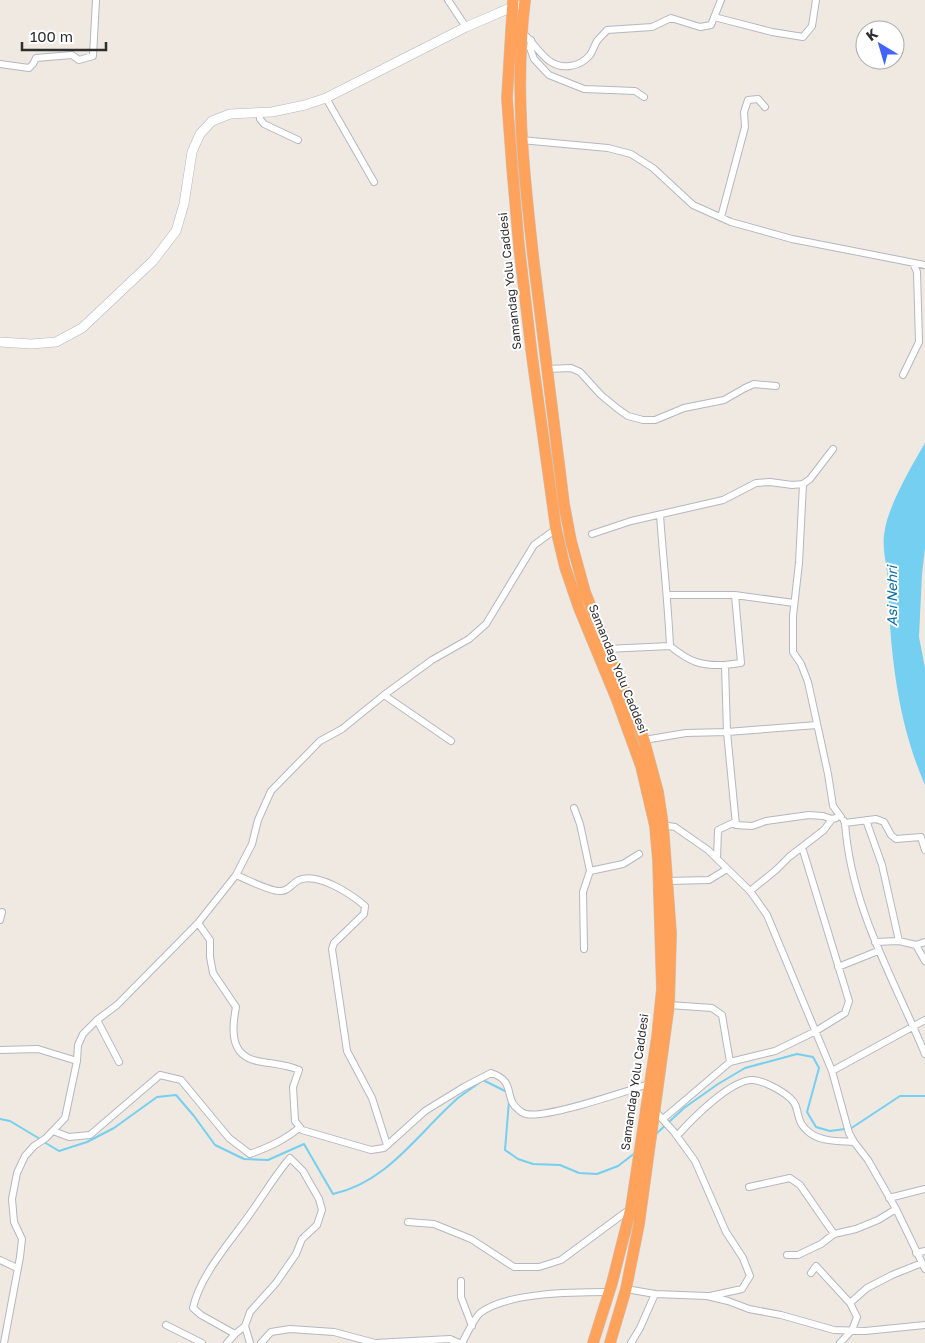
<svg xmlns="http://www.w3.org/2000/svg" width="925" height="1343" viewBox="0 0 925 1343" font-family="'Golos Text',sans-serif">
<rect width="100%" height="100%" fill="#efe9e1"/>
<!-- water -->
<path fill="#75cff0" d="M925,443V548L922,574L919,637L925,668V785C897,721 890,651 888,582C887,563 881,547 885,529C889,505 912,465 925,443Z"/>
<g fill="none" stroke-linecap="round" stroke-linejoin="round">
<!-- stream -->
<path stroke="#75cff0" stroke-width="2" d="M509,1101L505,1150L518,1159L533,1164L560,1165L579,1173L597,1174L618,1166L635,1153
M0,1119L10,1121L40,1139
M850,1129L900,1096H925
M655,1135L684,1108L718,1084L745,1068L797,1054L813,1057L819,1068L807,1112L816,1127L830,1131L845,1129
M44,1142L59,1151L87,1142L114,1128L157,1097L176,1095L194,1116L215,1145L244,1159L268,1160L304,1144L333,1194C388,1182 418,1133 458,1098C466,1092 475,1086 483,1080L507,1092"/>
<defs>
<path id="street" d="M448,0L466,27
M714,17L772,32L803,37L812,26L816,0
M522,32C538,46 546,69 570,66C577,65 585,61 590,55C593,51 594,46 597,41C600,37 604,34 607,30L652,27L671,18L700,27L711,25L721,0
M531,40L530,48L534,59L549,75L584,89L635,91L644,97
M0,64L29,68L33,64L36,58L72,55L79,60L93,56L96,0
M326,98L374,182
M259,112L260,119L264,124L298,140
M521,140L608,148L631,154L653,168L693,205L731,222L792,239L925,265
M721,217L745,127L744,112L748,100L758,99L765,107
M547,369L571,368L580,372L601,395L618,409L628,416L643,420H655L684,408L724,400L745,388L754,384L776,386
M903,375L919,342L917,272L913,263
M803,484L799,563L793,616V652L801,664L808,682L828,774L833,806L841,817
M660,515C663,558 668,602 670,646C690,662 700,666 725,665L727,732L736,825L752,826L766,821L809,815L823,816L832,819
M592,534L631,521L723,500L756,483L770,482L792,485L803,484L810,479L833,449
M667,595H735L794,603
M606,649L670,646
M725,665L741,663L735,595
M384,695L451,741
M644,740L686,733L727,732L817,725
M574,808L580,824L590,871L583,892L584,949
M866,820L882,865L899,941
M844,821L845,823L876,819L884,822L891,835L896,839L921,837L925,850
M845,823C851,908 893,977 925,1054
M661,825L675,827L708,850L750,891L767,915L832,1071L849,1133L854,1142L868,1160L896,1209L925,1269
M717,859L718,830L735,822
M590,871L623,864L639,854
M236,875C246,879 269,891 279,891C288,892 291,884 299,880C318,872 351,894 365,906L364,914L334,943L332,949L347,1051L372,1098L387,1145
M667,881L709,880L727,869
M750,891L776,870L789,857L824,830L832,819L836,818
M0,920L2,912
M198,923L210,940V957L213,973L236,1007C232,1028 229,1055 257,1061C271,1064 285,1064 299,1070L293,1087L295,1121L302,1130L371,1150L384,1148L425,1111L464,1087L491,1073C517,1081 503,1099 519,1110C519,1111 525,1114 526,1114C546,1119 626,1091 649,1084
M875,942L899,941L916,945L925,942
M916,945L925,961
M838,967L878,951
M669,1005L712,1008L722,1015L730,1062
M97,1020L119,1062
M0,1050L38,1049L77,1061
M832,1071L925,1020
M655,1111L674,1132L695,1161L726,1232L743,1258L750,1276L742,1289L710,1296
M663,1119L730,1062L775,1051L816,1031L845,1013L849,1001L802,847
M53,1131L69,1137L90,1135L160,1075L181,1080L229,1138L250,1154C269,1147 285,1140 300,1127
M677,1136C691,1120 731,1079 753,1080C764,1081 781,1090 790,1098C802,1108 793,1121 810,1133C822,1142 840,1141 854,1142
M749,1187L790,1178L800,1185L834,1234
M889,1198L925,1189
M408,1222L434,1224L471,1239L514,1267H539L561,1260L630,1209
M916,1253L925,1251
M787,1255H798L821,1244L834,1234L856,1229L878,1220L896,1209
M0,1260L17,1268
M811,1273L816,1266L850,1303L857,1317L852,1330L840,1343
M461,1281V1297L472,1326
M626,1289L655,1294L707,1296L728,1301L749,1309L781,1315L834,1330L865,1331L925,1325
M850,1303L867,1288L892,1275L922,1263
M166,1325L202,1343
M245,1326L235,1334L201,1315L193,1308C200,1274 233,1239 252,1211C265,1193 276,1174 290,1158L303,1171L319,1199L322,1210L317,1225L302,1239L296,1254L276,1283L250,1312L245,1326L250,1343
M4,1343L20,1257L22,1239L14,1222L12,1199L17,1173L25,1156L34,1146L46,1138L65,1118L77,1061L78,1045L83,1034L97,1020L117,1005L198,923L236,875L252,844L258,820L271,791L320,741L342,729L384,695L432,660L469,639L486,624L534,545L556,529
M227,1343L235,1334
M261,1343L271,1332L290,1329L334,1332L375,1343L450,1339L459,1343
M462,1343C467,1334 473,1320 480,1313C508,1292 575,1292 609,1292
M631,1343L640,1328L655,1294"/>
<path id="secondary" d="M0,342L31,344L56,342L82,328L153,261L176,231L184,204L192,152L200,134L212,121L230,114L272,112L305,105L326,98L466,27L517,5"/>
<path id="highway" d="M513,0L507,98L512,166L519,246L532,356L556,529L565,567L579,608L617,700L641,766L655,826L658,860L662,989L657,1037L631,1208L612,1283L593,1343
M525,0C514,91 524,174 534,264C544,344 554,424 564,504L571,541L585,592L644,740L658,792L663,825L671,933L669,1005L639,1224L626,1289L610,1343"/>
</defs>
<!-- street casing -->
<use href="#street" stroke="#b4b7c1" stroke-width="8"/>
<!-- secondary casing -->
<use href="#secondary" stroke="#b4b7c1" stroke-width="10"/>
<!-- highway casing -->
<use href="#highway" stroke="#c9c9c9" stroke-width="12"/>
<!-- street -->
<use href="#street" stroke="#fff" stroke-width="6"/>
<!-- secondary -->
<use href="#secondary" stroke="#fff" stroke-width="9"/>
<!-- highway -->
<use href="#highway" stroke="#ffa35c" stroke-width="11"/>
</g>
<g text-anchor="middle" stroke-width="4" stroke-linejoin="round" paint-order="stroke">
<!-- street labels -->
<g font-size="12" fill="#2e2e2e" stroke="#fff">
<text transform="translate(510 281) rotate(-96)" y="4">Samandağ Yolu Caddesi</text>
<text transform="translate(618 669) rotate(68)" y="4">Samandağ Yolu Caddesi</text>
<text transform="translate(635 1082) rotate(-82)" y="4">Samandağ Yolu Caddesi</text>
</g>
<!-- water labels -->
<g font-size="14" font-style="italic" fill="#0d6fa3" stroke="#fff">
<text transform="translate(892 596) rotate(-90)" y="5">Asi Nehri</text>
</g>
</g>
<!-- north arrow -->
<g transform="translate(880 45) rotate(322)"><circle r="24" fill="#ffffff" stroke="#ababab"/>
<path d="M0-4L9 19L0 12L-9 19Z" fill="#4264fb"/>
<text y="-8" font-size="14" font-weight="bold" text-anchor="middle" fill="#2e2e2e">K</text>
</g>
<!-- scale -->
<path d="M22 42v8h84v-8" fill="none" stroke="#2e2e2e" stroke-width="2.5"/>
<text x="30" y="42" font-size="15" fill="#2e2e2e" stroke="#ffffff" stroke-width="4" paint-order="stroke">100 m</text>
</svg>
